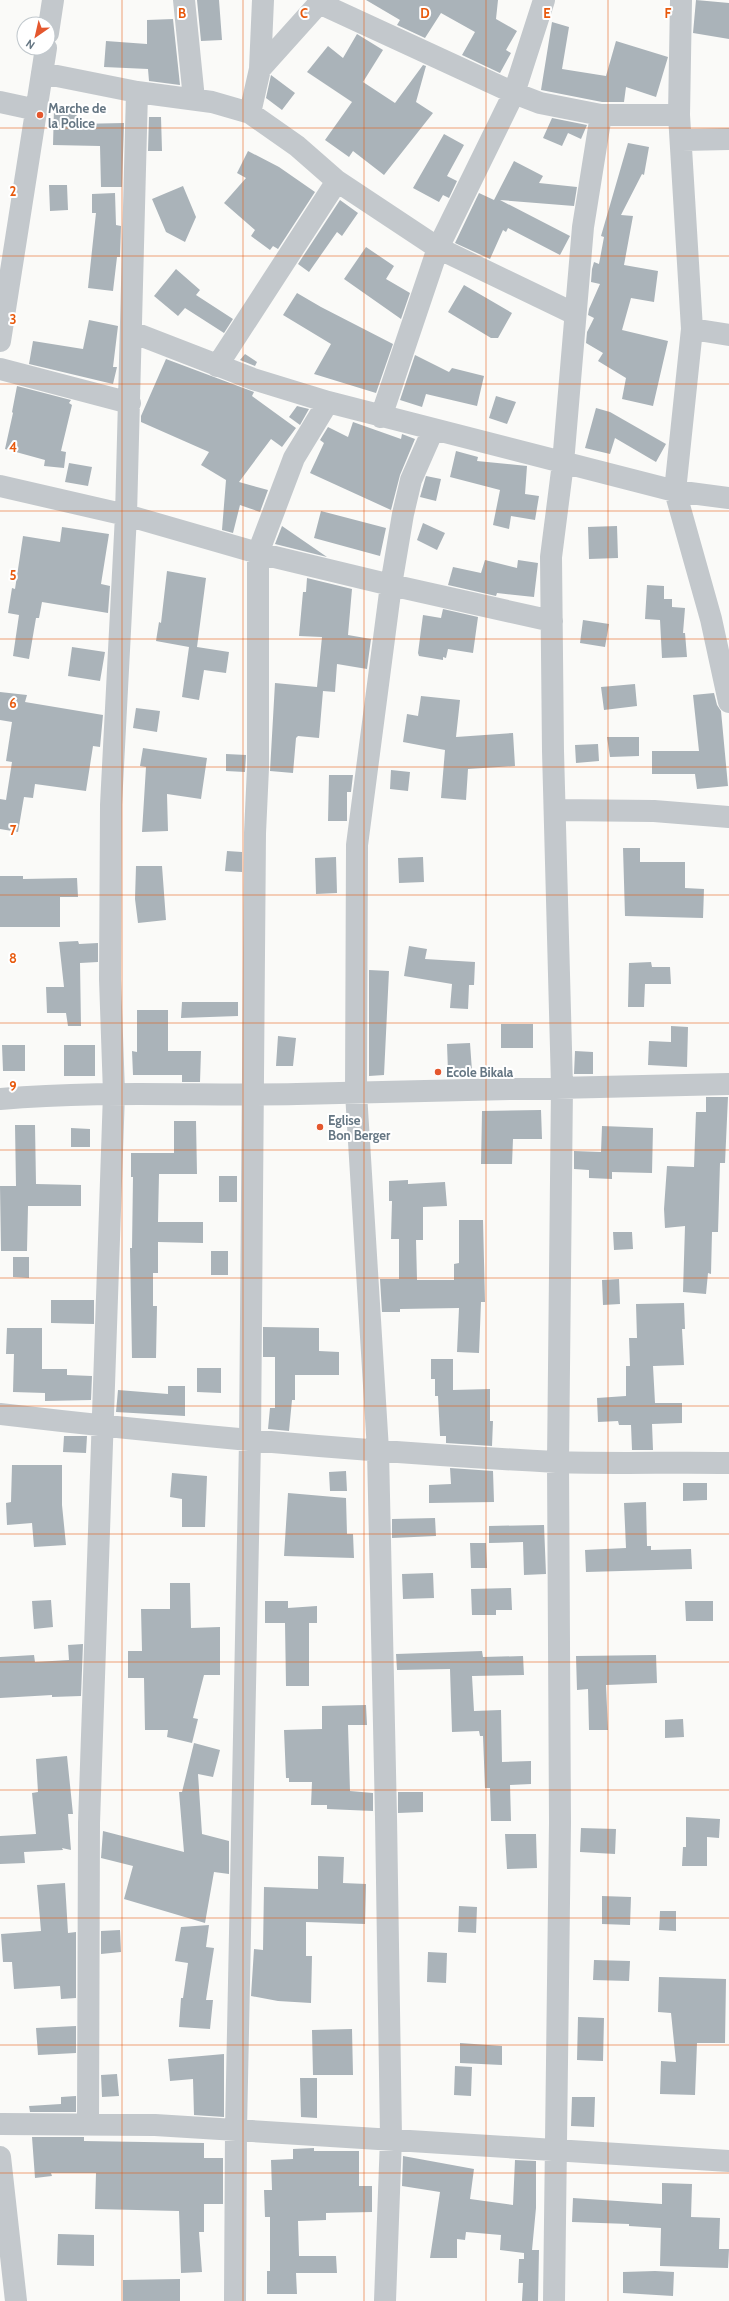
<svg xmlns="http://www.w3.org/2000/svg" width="729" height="2301" viewBox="0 0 729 2301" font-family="Cabin,sans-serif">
<rect width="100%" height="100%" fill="#fafaf8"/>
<!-- building -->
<path fill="#aab3b9" d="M197,0H219L222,40L201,41Z
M366,0H498L496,19L517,31L506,50L511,53L500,73L462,55L475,32L441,13L425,38L397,25L400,20Z
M696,0L729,3V39L693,33Z
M173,19L180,85L149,81L148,69L104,67L106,41L147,44V20Z
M552,22L569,27L562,69L606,76L616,41L668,57L656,97L626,87L624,102H602L541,90Z
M357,34L383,50L363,82L395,103L423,65L426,66L416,102L433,113L384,175L353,151L349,157L325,140L352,102L307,72L328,46L343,58Z
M271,75L295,93L282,110L266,98Z
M54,108H77L76,124L124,123L122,187H101L100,146L53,145Z
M149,117H161L162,151H148Z
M552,118L587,125L581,139L568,133L562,146L543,138Z
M444,134L464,145L447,176L457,181L449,198L443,195L439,202L413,188Z
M628,143L649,147L644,175L642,174L621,215L633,216L624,265L658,271L654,302L631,298L622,330L668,341L653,406L622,399L626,378L598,361L603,353L586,343L587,332L594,318L588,315L589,309L600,284L591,282L592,269L594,262L599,264L604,237L601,236Z
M248,151L279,167L315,192L278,249L273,246L270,250L251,236L255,230L224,203L246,178L237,173Z
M514,161L543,176L539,183L577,187L574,206L500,200L570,236L560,255L508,228L506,232L503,230L490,259L455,243L479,193L494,200Z
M49,185H67L68,210L50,211Z
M183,186L196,217L185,242L166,232L152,199Z
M115,193L116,225L121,226L120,257H117L113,291L88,288L96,213H92V194Z
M340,200L358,213L342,236L337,232L309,272L298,264Z
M366,247L394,266L386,279L410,293L401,319L344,279Z
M176,269L200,290L196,295L233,319L224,333L185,308L178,316L154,296Z
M464,285L512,313L498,338H491L448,312Z
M297,293L321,307L393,344L376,393L314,374L331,344L283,315Z
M89,320L118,326L113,367H117L113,384L29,364L33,341L83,349Z
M245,354L257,362L255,366L240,360Z
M415,355L449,372L452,368L484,376L477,406L426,394L422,407L400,400Z
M166,359L254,392L252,396L296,428L282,447L271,439L239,482L268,490L260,512L240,505L233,533L222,530L226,480L201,465L209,452L141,422V416Z
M17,386L71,400L69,403L72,405L61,451L66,452L64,468L44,466L45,460L5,449L13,413L12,412Z
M496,396L516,402L507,424L489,418Z
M297,406L309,409L300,425L289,417Z
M596,408L610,412L666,444L656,462L615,438L610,454L585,448Z
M353,422L401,439L402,434L415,439L400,475L391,510L310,473L324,443L320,440L328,427L348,437Z
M456,451L478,457L477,461L527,466L525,494L539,496L535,520L511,516L509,529L493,525L500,490L450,477Z
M69,463L92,467L88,486L65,482Z
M426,476L441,479L436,501L420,497Z
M321,511L386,528L380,556L314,538Z
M423,523L445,533L437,550L417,540Z
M282,526L327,557L275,544Z
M617,526L618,558L589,559L588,527Z
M62,527L109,534L101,584L110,586L108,613L42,602L39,618H36L29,659L13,656L19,615L8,613L12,588L15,589L23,536L60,542Z
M485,560L517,568L518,560L538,563L534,597L497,593L496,596L448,585L453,567L481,573Z
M167,571L206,578L197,647L229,652L226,673L204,670L199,700L182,697L189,647L156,641L159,622L161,623Z
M307,578L352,589L348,635L371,639L367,669L337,664L335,692L323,691L319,738L298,736L296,738L293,773L270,771L275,683L317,687L322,637L299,636L303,592H306Z
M647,585L664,586V599H672V607L685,608L683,633H685L687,657L662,658L660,620L645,619Z
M443,609L478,617L473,653L448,649L446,658L443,657V660L419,656L418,653L423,615L441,618Z
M583,620L609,624L605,647L580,643Z
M72,647L105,652L100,681L68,676Z
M635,684L637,706L604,710L601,687Z
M0,692L27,695L25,702L103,715L100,747L93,746L86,791L35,784L33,798L24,797L18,832L0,829V799L6,800L12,762L6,761L12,722L0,720Z
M714,693L717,705L721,711L728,786L697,789L695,774H652V751H699L693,695Z
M421,696L460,700L456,737L513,733L515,766L468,769L466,800L441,798L445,750L403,742L407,714L418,716Z
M136,708L160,711L157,732L133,728Z
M607,737H639V756L610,757Z
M598,744L599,761L576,763L575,745Z
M143,748L207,758L201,799L167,794L168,831L142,832L146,767L140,766Z
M226,754L246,755L245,772L226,771Z
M391,770L410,772L408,791L390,789Z
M329,775H353L351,792H347V821H328Z
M623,848H640V862H685V888L704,889L703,918L625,916Z
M227,851L242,852V872L225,871Z
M336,857L337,893L316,894L315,858Z
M423,857L424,882L399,883L398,858Z
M136,866H162L166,920L138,923L135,899Z
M0,876H23V879L77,878L78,897H60V927H0Z
M78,941L79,944L98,943V962L80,963L81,1026H68L66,1013H47L46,987H64L59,942Z
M409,946L427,949L425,959L475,962L474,985H469L468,1009L450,1008L452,984L404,976Z
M651,962L652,967H670L671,984H645L644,1007H628L629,963Z
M369,970L389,971L384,1075L369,1076Z
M182,1002H238V1016L181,1018Z
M137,1010H168V1051H201L200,1082H182V1075H133L132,1051L137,1052Z
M501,1024H533V1048H501Z
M671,1026L688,1027L687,1067L648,1065L649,1041L671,1042Z
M278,1036L296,1038L293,1066H276Z
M470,1043L472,1071L448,1072L447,1044Z
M2,1045H25V1071H3Z
M64,1045H95V1076H64Z
M575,1051L593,1052V1074H574Z
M706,1097H728L725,1163H720L718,1232H712L711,1274L708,1273L706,1294L683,1292L685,1226L665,1228L664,1209L667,1166L694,1167L696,1112H706Z
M541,1110L542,1139H513L512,1164H481L482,1111Z
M174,1121H196L197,1174H159L158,1222H203V1243L158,1242V1273H153V1306H157L156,1358H132L130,1248H132L133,1177H131V1153H174Z
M15,1125H35L36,1184L81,1185V1206H28L27,1251H1L0,1186H16Z
M602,1126L653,1128L652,1173L612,1172V1179L589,1178V1170L574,1169V1151L601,1152Z
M71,1128L90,1129V1147H71Z
M219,1176H237V1202H219Z
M408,1180V1184L445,1182L447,1206L423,1207V1240H416L417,1280H454V1264L459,1263V1220H483L485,1302H481L479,1353L457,1352L459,1308L400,1309V1312H382L380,1279H399V1239H391L392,1201H389V1181Z
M613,1232H632L633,1249L614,1250Z
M211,1251H228V1275H211Z
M13,1257H29V1278L13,1277Z
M619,1279L620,1304L603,1305L602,1280Z
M51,1300H94V1324L51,1323Z
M684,1303L685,1329H682L684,1365L653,1366L655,1403H682V1423L652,1424L653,1450H632L631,1425H619L618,1421L598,1422L597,1398L626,1396V1366H630L629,1338H637L636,1304Z
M263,1327L319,1328V1351L339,1352V1375H295V1400H292L289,1431L268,1429L270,1408H275V1357H263Z
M7,1328H42V1369H67V1375L92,1376L91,1400L45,1401V1393L13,1392L14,1354H6Z
M431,1359H453V1390L490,1389V1421H493L492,1446L446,1443V1436H440L438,1396H435V1379H431Z
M197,1368H221V1393L197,1392Z
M168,1386H185V1416L116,1412L118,1390L168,1394Z
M64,1436H87L86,1453L63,1452Z
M12,1465H62V1505L66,1545L34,1547L32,1523L7,1525L6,1503L11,1502Z
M450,1468L493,1471L494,1502L429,1503V1485L451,1484Z
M346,1471L347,1491H330L329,1472Z
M172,1473L207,1476L205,1527H182V1499L170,1497Z
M683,1483H707V1500L683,1501Z
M288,1493L346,1498L347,1534H353L354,1558L284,1556Z
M646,1502L647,1546H651V1550L691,1549L692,1569L586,1572L585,1550L626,1548L624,1503Z
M435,1518L436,1536L392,1538V1519Z
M544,1525L546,1574L524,1575L523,1542L489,1543V1526Z
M470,1543H486L487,1568H471Z
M433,1573L434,1598L403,1599L402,1574Z
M170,1583H190L191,1628L220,1627V1675H204L193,1718L198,1719L192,1743L167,1737L168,1730H145L144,1678H128V1651H142L141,1609H170Z
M511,1588L512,1610H496V1615H472L471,1589Z
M51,1600L53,1627L34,1629L32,1601Z
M265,1601H288V1608L317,1606V1623H309V1686H286L285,1623H265Z
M685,1601H713V1621H686Z
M83,1644L81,1696L52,1697V1695L0,1698V1657L34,1655L35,1662L69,1660L68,1645Z
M482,1651L483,1657L523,1656L524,1675L472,1676L474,1711L501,1710L502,1762L531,1761V1784L510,1785L511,1821H491L490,1788H485L483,1736H480L479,1731L452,1732L450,1669L397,1670L396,1654Z
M656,1655L657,1683L606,1685L608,1730H589L588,1689L577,1690L576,1656Z
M366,1705L367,1725H348L350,1791L373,1793V1811L327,1809V1805H311L312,1782H289V1778H286L284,1730L322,1729V1706Z
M683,1719L684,1737L665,1738V1720Z
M194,1743L220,1750L213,1777L198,1774L202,1834L229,1841V1874L214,1872L205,1923L124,1899L133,1866L101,1858L103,1831L184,1852L179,1792H182Z
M67,1756L73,1814H68L71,1850L62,1848L63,1850L24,1852L25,1863L0,1864V1836L36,1834L32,1793L38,1792L36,1759Z
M398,1792H423V1812L398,1813Z
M686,1817L720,1819L719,1838L707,1837V1866H682L683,1847H686Z
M581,1828L616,1829L615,1854L580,1852Z
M505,1834H536L537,1868L507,1869Z
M318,1856L344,1857L343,1883L366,1884L365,1924L306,1922V1956H312L311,2003L278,2001L251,1996L254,1949L263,1950L264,1887L318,1889Z
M65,1883L68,1933L76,1932V1998L61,1999L60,1986L14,1989L12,1962H3L1,1934L41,1931L37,1885Z
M602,1896L631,1897L630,1925L602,1924Z
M459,1906L477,1907L476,1933L458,1932Z
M660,1911H676V1931L659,1930Z
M209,1925L206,1947L214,1948L206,2000H213L210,2029L179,2027L181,1998H183L188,1963L175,1961L181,1927Z
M120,1930L121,1952L101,1954V1931Z
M428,1952L447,1953L446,1983L427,1982Z
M594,1960L630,1961L629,1981L593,1980Z
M659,1977L726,1979L725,2043H697L695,2095L660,2094L661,2061L676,2062L671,2013L658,2012Z
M578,2017L604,2018L603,2061L577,2060Z
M76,2026V2053L38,2055L36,2028Z
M352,2029L353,2075H313L312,2030Z
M460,2043L502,2046V2065L460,2063Z
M224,2054V2117L194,2115L193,2079L170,2081L168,2059Z
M455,2066L472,2067L471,2096L454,2095Z
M117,2074L119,2096L102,2097L101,2075Z
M300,2078H317V2118L301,2117Z
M76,2096V2112H30L29,2106L61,2104V2097Z
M572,2097H595L594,2127L571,2126Z
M32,2137H84V2141L204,2143V2158H223V2204H204V2232H199L202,2272L181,2273L179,2211L95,2209L96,2173H51L52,2176L35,2178Z
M314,2148V2151H359V2186H372V2212L326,2213V2220L298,2221L299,2256H336L337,2273H296L297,2294H267V2271H270V2217H265L264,2190H272L271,2160L293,2159V2149Z
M403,2156L474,2169L470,2199L513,2205L515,2160L536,2161V2208L532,2250H539L538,2301H522L523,2283H518L519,2259H524V2253L500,2250L501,2235L466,2232L465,2240L457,2239V2258H430L440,2192L402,2186Z
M662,2183L692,2184L691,2217L720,2218L719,2249H729L728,2268L660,2266L661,2228L629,2226V2224L572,2222L573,2198L662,2204Z
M58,2234L94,2235V2266L57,2265Z
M655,2271L674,2272L673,2296L623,2293V2272Z
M180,2279V2301H123V2280Z"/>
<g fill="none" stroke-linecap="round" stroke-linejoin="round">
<!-- minor -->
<path stroke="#c3c8cc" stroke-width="22" d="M184,0L194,99
M681,0L679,115L692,329L675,491L711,619L729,702
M319,3L514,93L540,103L601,115H679
M48,33L53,0
M260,69L322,0
M42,73L137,92L212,102L250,113L297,146L337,181L438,248L575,314
M0,102L37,110
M250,113L260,69L263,0
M682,140L729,139
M692,329L729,335
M132,332L253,379L328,402L675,491L729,498
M0,341L46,48
M217,366L337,181
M0,369L130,403
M381,417L438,248L514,93L544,0
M0,486L126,515L258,553L391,585L552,621
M556,810L654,811L729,817
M0,1099C99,1090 198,1096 297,1094C441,1092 585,1086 729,1084
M0,1414C185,1436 370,1452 556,1462C614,1464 672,1462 729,1463
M0,2124L155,2125L729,2161
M88,2124L89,1823L114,1093L110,979L111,805L126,515L137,92
M0,2157L16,2301
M235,2301L236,2130L250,1441L255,833L258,768V553L294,458L328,402
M385,2301L391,2138L386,1817L378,1450L356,1093L357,845L391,585L403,514L411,480L433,430
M554,2301L560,1823L558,1462L562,1086L553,751L551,557L563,463L583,227L601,115"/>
</g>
<!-- grid -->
<path fill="none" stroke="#e8590c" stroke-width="1" stroke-opacity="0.55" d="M122,0V2301M243,0V2301M364,0V2301M486,0V2301M608,0V2301M0,128H729M0,256H729M0,384H729M0,511H729M0,639H729M0,767H729M0,895H729M0,1023H729M0,1150H729M0,1278H729M0,1406H729M0,1534H729M0,1662H729M0,1790H729M0,1918H729M0,2045H729M0,2173H729"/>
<!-- markers -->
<g fill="#e4572e" stroke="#fff" stroke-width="1.5">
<circle cx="40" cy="115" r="4"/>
<circle cx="438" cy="1072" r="4"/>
<circle cx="320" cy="1127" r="4"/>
</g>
<g text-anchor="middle" stroke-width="4" stroke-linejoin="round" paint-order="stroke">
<!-- poi labels -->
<g font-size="13" font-weight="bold" fill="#657683" stroke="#fff" text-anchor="start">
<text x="48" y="113">Marche de<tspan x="48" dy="15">la Police</tspan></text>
<text x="446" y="1077">Ecole Bikala</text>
<text x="328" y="1125">Eglise<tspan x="328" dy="15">Bon Berger</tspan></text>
</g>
</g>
<g font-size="13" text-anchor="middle" font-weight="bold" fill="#e8590c" stroke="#fff" stroke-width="4" stroke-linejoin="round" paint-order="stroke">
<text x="182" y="18">B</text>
<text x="304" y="18">C</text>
<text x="425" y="18">D</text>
<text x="547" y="18">E</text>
<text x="668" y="18">F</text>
<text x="13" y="196">2</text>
<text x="13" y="324">3</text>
<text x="13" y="452">4</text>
<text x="13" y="580">5</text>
<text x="13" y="708">6</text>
<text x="13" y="835">7</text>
<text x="13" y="963">8</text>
<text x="13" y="1091">9</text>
</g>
<!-- north arrow -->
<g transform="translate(36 36) rotate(214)"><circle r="19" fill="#ffffff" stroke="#c1c8cd"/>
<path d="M0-3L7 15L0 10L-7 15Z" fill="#e4572e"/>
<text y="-6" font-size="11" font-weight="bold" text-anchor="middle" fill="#657683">N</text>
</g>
</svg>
